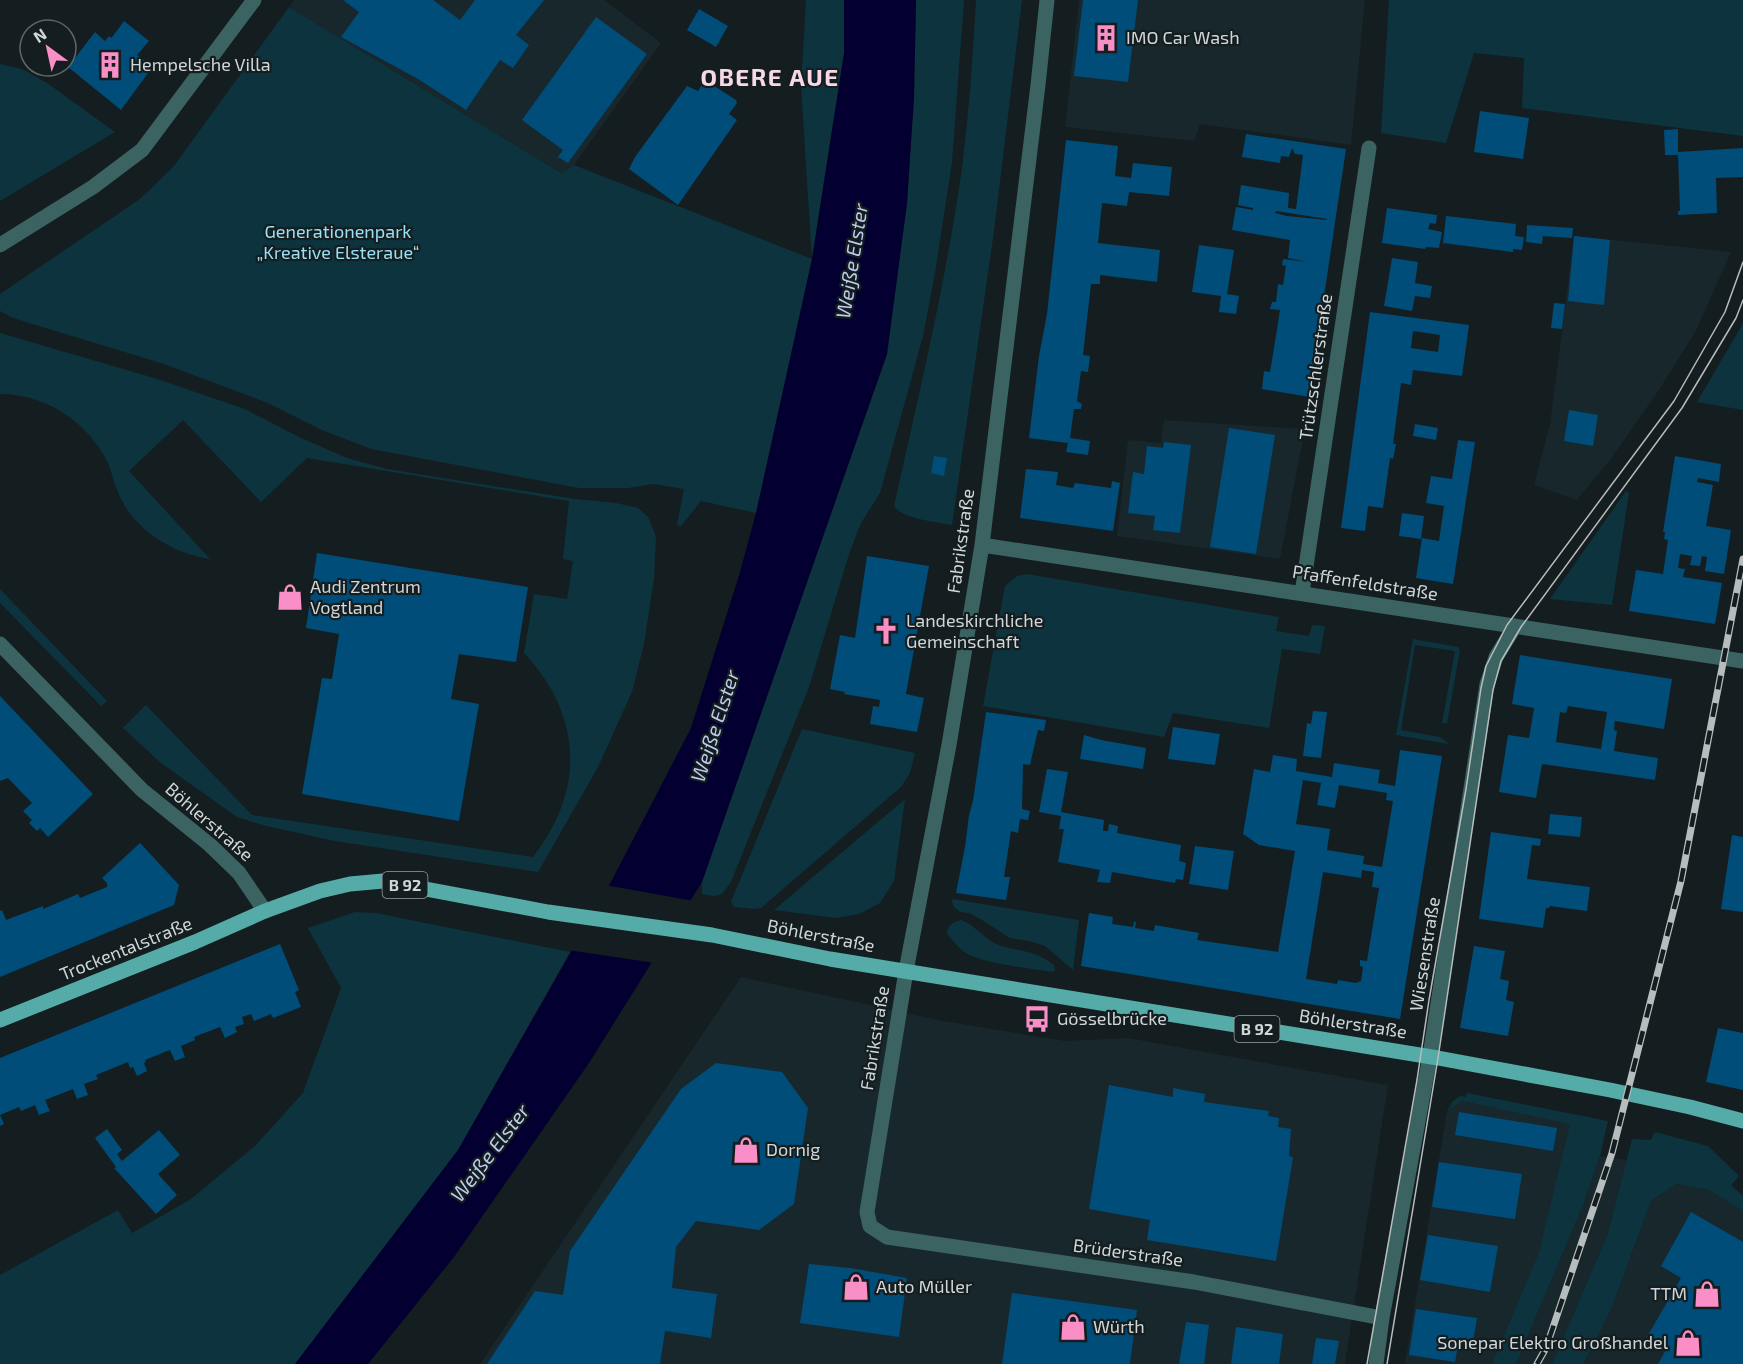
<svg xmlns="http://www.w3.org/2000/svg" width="1743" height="1364" viewBox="0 0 1743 1364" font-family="'Exo 2',sans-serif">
<rect width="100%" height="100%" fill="#141d1f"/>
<!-- built -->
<path fill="#17272c" d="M294,0H604L661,43L574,165L561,173L289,7Z
M1079,0H1365L1351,145L1200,124L1194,141L1065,127Z
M1574,236L1731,252L1696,331L1657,393L1610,460L1577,500L1534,485L1550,424Z
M1164,420L1305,429L1280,559L1117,536L1128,440L1161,443Z
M741,977L938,1020L1065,1041L1128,1038L1388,1085L1345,1364H480Z
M1461,1101L1571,1124L1539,1252L1492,1364H1405L1447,1111Z
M1600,1156L1627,1160L1608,1233L1552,1364H1516L1583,1205Z
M1676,1184L1709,1190L1743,1211V1364H1583L1611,1310L1651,1201Z"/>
<!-- green -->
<path fill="#0d343e" d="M806,0H844V53L812,259L756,513L701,501L681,526L677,525L684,489L653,484L628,488H579L371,449L322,430L268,403L164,364L13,318L0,311V294L140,199L174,166L289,7L561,173L574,165L812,259L801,86Z
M916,0H964L952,162L935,273L923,336L880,493L861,523L849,554L809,687L731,882L722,894L714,896L702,894V882L887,354L907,203L914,97Z
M976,0H1022L994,231L952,525C937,522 902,519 894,506C919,394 946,282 962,168C969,112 973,56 976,0Z
M1389,0H1743V136L1522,108L1524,58L1474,53L1446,143L1381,133Z
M0,64L22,69L47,83L115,132L0,201Z
M1743,321V410L1697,402L1742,325Z
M0,333L154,378L245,409L299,437L347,458L387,469L575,499L616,503L638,508L648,517L656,536L654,578L644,644L632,692L598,767L538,872L335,841L266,826L237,817L161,763L123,728L146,705L252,815L533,857C585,790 583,716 524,653L534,594L567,599L573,561L563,559L569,501L307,458L261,502L183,420L129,471L210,559C172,553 133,530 118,492C113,480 111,468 105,457C83,419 44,394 0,394Z
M1626,491L1629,493L1612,605L1550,599Z
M1027,574L1279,617L1276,631L1309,636L1312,625L1325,626L1320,654L1282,649L1269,728L1173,713L1164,737L983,706L1005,586L1017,576Z
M0,589L107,701L101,706L0,603Z
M1413,639L1458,647L1460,650L1447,723H1442L1455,651L1415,645L1401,730L1440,737L1449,744L1396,735Z
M802,729L915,753L910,773L901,787L761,908L755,909L734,907L731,902Z
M905,799L894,881L880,903L859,914L836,918L774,910Z
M952,899L1079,920L1073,970L1045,946L1029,941L1010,938L982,920L969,913L960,912L953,906Z
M355,912L376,913L570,952L458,1150L295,1364H0V1275L118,1210L132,1233L191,1199L255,1146L303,1093L341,988L308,928Z
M961,920C974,924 983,938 996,944C1017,952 1035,949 1054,965L1055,971L1051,972C1029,968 985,964 966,953C958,948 952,940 947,933C948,924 953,922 961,920Z
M1467,1093L1608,1121L1600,1156L1583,1205L1516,1364H1492L1539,1252L1570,1124L1462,1101L1447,1111L1453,1101L1460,1096L1466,1097Z
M1655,1132L1708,1146L1739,1176L1731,1185L1743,1196V1211L1709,1190L1676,1184L1651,1201L1611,1310L1583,1364H1552L1608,1233L1632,1139L1651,1140Z"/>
<!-- water -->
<path fill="#030031" d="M844,0H916L914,97L907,203L887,354L702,882L589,1063L454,1257L368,1364H295L458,1150L612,880L691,728L740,572L756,513L812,259L844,53Z"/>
<!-- pier -->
<path fill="#141d1f" d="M605,885L694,901L655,963L568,950Z"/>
<!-- building -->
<path fill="#004d7a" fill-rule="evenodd" d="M343,0H433L460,20L475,0H544L516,35L529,45L513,68L500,60L466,110L418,79L341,37L359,12Z
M1083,0H1138L1128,82L1074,76Z
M699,9L728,26L716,47L687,30Z
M596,17L647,54L568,163L558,157L563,150L522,120Z
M124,21L149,41L137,55L154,67L151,69L121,110L68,67L95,32L105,41L109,36L111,38L113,36Z
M705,80L736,100L737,103L729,114L737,120L678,205L629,169L635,157L687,86L698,91Z
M1480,111L1529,118L1523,159L1474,152Z
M1678,129V152L1743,148V177L1716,178L1717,213L1678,215V211H1680L1678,155H1665L1664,130Z
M1246,134L1346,149L1309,397L1262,389L1264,371L1270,372L1274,348L1280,310L1270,309L1272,302H1276L1278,284L1283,285L1286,266L1282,265L1283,259L1307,262L1288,258L1290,240L1232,230L1236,207L1253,210V208L1238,205L1241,185L1289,193L1288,208L1296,209L1303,155L1295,154L1292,148L1289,157L1281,156L1280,163L1242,157ZM1276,211L1327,219V220L1287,216L1275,213Z
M1066,140L1118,146L1115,176L1131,178L1133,163L1172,167L1169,196L1129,192L1127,206L1102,203L1098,243L1160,250L1157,282L1100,275V284H1091L1083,355L1090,356L1088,372L1081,371L1077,401L1082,404L1081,409H1074L1070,438L1090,441L1088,455L1066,452L1068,443L1029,438L1039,356L1047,314Z
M1387,208L1437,215L1436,224L1430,223L1428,229L1442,232L1439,248L1426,247L1425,249L1382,243Z
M1446,216L1516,224L1515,236L1524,237L1522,250L1513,249V252L1443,243Z
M1527,225L1573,228L1572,238L1543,236L1542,244L1526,242Z
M1574,236L1610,240L1604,305L1568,301Z
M1199,245L1234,250L1227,294L1239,296L1236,314L1219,312L1221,296L1192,292Z
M1392,258L1418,262L1415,283L1432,286L1430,298L1415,296L1412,311L1384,306Z
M1554,303L1565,304L1562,329L1551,328Z
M1370,312L1469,325L1462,376L1413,370L1411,385L1401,383L1393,444H1396L1393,459L1390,458L1383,508L1368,506L1365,531L1341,528ZM1413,331L1440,335L1438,352L1411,348Z
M1569,410L1598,415L1593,446L1564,441Z
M1415,424L1438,428L1436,440L1413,436Z
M1229,428L1275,435L1256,554L1210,547Z
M1458,440L1475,442L1453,584L1416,578L1422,538L1439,541L1444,506L1426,503L1431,476L1452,479Z
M1164,442L1191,445L1180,533L1153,530L1155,516L1128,513L1133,472L1144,474L1147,446L1163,448Z
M934,456L947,458L944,476L931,473Z
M1675,456L1721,464L1719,482L1698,478L1697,482L1713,485L1706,526L1731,530L1724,574L1705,571L1707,557L1702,556L1700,566L1690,565L1692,556L1680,554L1678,568L1685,569L1683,577L1722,583L1715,624L1629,611L1636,570L1663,574L1668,540L1664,539L1665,532H1663Z
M1026,469L1058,472L1056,485L1073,488L1075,483L1111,488L1112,481L1120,483L1113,531L1020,518Z
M1402,513L1424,516L1421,539L1399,536Z
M317,553L528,587L516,662L459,654L451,699L479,704L459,821L302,794L322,678L332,679L339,634L306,628Z
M867,556L929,566L906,694L924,698L917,732L870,724L873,706L879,707L880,700L844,694L845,692L830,689L840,635L855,638Z
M1520,655L1672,679L1664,729L1615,721L1614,730L1617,731L1614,751L1658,758L1655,780L1542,764L1536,798L1499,792L1508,735L1529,738L1534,708L1512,704ZM1568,706L1607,712L1601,749L1556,742L1560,712L1566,713Z
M0,696L93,794L48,837L40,828L37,831L29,823L32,820L23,811L32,803L8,778L0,781Z
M1313,711L1327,712L1321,758L1303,756L1307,723L1311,724Z
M986,712L1046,720L1044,731L1038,730L1030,765L1023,764L1022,809L1030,811L1028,820L1020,819L1018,833L1011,831L1004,877H1010L1006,900L956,893L965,847L969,815L973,801Z
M1173,727L1220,734L1215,765L1168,759Z
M1084,735L1101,740L1146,748L1143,769L1080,759Z
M1400,750L1442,756L1400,1019L1081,966L1089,913L1113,917L1112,924L1133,927L1134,922H1136L1135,928L1154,931L1155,925L1199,933L1197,940L1278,952L1295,851L1259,845L1243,834L1254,769L1270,772L1273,755L1297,759L1296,771L1332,777L1334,763L1380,770L1378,783L1395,786ZM1303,780L1321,783L1317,805L1335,808L1339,785L1387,793L1386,800L1393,801L1382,867L1363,864L1364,856L1327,850L1330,829L1296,824ZM1362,870L1374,872L1372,887L1379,888L1367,961L1360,960V966L1363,967L1361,981L1356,983L1338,980L1337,984L1306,979L1323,872L1361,878Z
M1047,769L1068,772L1061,812L1104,820L1103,831H1108L1109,824L1118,826L1117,833L1181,845L1179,861L1186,863L1183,880L1176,879L1175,883L1112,872L1110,883L1097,882L1100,870L1058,862L1064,829H1059L1061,816L1039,812Z
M1550,814L1582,817L1580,837L1548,834Z
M1491,832L1541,839L1540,846L1532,845L1527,879L1590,887L1587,911L1550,906L1549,908H1546L1543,928L1479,919Z
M1732,835L1743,837V912L1721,909Z
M140,843L179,885L174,905L0,977V911L2,910L6,920L43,906V909L78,894L80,898L107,887V883L102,878Z
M1195,846L1234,851L1228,890L1189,884Z
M280,944L299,990L295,992L301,1007L273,1018L271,1014L254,1021L251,1014L242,1017L244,1024L235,1027L237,1032L225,1038L220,1027L194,1037L195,1040L181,1046L185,1057L175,1061L170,1050L167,1051L145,1060L146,1062L144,1063L147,1071L137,1076L133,1067L130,1068L128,1062L96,1075L98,1079L84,1084L88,1095L77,1099L73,1089L45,1100L50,1111L39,1115L35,1105L21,1111L19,1107L0,1115L4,1124L0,1126V1058Z
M1474,946L1505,951L1500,979L1509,981L1506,1000L1514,1002L1508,1036L1460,1028Z
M1718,1028L1743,1033V1090L1706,1082Z
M716,1063L782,1072L808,1108L794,1204L759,1230L696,1221L676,1247L672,1288L717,1294L711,1338L665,1331L660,1364H487L535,1291L563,1295L570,1251L681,1089Z
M1109,1085L1173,1097V1088L1205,1094L1204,1102L1269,1111L1268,1116L1279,1118L1278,1127L1291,1129L1289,1156L1293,1157L1276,1261L1147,1240L1150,1220L1089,1209Z
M1459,1112L1557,1128L1553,1151L1455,1135Z
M107,1129L122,1150L117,1154L122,1161L159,1130L180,1155L158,1174L177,1195L156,1214L114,1168L116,1167L95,1138Z
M1439,1162L1522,1174L1515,1219L1432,1207Z
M1691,1212L1743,1242V1364H1658L1667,1348L1647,1337L1681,1278L1661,1266Z
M1428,1235L1498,1246L1490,1292L1420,1280Z
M809,1264L850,1268L907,1278L899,1337L800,1323Z
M1012,1293L1137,1310L1130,1364H1002Z
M1416,1309L1477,1318L1473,1342L1459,1340L1455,1362L1409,1355Z
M1186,1322L1209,1325L1204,1364H1179Z
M1236,1327L1283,1334L1279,1364H1231Z
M1316,1338L1339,1341L1335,1364H1312Z"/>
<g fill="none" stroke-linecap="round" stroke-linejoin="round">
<!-- minor -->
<path stroke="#3b6361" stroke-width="15" d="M1047,0L1038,85L982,545L949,745L906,971L867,1212L870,1226L887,1237L1194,1282L1382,1318
M0,245L93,187L142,150L254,0
M982,545L1743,661
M1302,593L1369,148
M0,644L142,790L210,845L239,873L265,911
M1376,1364L1382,1318L1430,1056L1487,684L1496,657L1515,626"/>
<!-- primary -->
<path stroke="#54aba7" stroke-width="15" d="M0,1020L195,942L265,911L320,891L350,884L383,881L548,912L712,935L830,959L1438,1058L1610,1090L1690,1107L1743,1121"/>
<!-- tram -->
<path stroke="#b7bdbe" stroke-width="1.5" d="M1367,1364L1417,1080L1429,1000L1466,789L1481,688L1486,666L1507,625L1674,401L1725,312L1743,262
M1387,1364L1438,1058L1493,690L1501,661L1521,627L1682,408L1736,318L1743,300"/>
<defs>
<path id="rail" d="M1537,1364L1546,1348L1612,1153L1681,881L1743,559"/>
</defs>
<!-- rail casing -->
<use href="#rail" stroke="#b7bdbe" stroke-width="7"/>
<!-- rail -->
<use href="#rail" stroke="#141d1f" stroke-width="4.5" stroke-dasharray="14" stroke-linecap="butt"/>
</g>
<!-- icons -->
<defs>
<symbol id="building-bare" viewBox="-9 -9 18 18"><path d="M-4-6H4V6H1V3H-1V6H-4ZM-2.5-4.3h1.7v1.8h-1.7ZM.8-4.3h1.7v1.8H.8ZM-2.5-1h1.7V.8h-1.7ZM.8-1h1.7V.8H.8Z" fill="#fa8fc8" stroke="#141d1f" stroke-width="2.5" paint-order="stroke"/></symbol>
<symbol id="shop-bare" viewBox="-9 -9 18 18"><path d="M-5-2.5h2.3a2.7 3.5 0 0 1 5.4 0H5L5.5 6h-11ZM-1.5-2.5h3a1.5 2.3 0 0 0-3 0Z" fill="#fa8fc8" stroke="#141d1f" stroke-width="2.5" paint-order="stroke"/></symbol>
<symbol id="church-bare" viewBox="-9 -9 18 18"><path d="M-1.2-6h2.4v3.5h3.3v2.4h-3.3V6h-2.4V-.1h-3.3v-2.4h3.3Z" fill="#fa8fc8" stroke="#141d1f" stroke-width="2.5" paint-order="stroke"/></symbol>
<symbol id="bus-bare" viewBox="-9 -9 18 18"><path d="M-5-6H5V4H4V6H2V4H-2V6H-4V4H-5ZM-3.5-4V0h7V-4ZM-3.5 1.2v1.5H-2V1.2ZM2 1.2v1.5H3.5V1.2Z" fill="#fa8fc8" stroke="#141d1f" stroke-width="2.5" paint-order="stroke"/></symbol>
</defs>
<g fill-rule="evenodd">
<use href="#building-bare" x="1087" y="19" width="38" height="38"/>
<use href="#building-bare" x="91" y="46" width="38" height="38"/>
<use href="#shop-bare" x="271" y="578" width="38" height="38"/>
<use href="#church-bare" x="867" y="612" width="38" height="38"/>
<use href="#bus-bare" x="1018" y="1000" width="38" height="38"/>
<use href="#shop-bare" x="727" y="1131" width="38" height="38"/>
<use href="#shop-bare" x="837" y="1268" width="38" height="38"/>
<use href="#shop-bare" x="1688" y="1275" width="38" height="38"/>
<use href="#shop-bare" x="1054" y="1308" width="38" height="38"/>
<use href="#shop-bare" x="1669" y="1324" width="38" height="38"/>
</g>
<g text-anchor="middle" stroke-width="4.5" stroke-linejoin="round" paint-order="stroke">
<!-- shield labels -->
<g fill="#141d1f" stroke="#989fa0" stroke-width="1.5">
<rect x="382.5" y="872" width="45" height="26" rx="4.5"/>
<rect x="1234.5" y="1016" width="45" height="26" rx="4.5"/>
</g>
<g font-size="16" font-weight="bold" fill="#d1d7d8">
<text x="405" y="891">B 92</text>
<text x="1257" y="1035">B 92</text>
</g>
<!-- poi labels -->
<g font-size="18" fill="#d1d7d8" stroke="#141d1f" text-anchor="start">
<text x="1126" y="44">IMO Car Wash</text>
<text x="130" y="71">Hempelsche Villa</text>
<text x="310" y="593">Audi Zentrum<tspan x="310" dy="21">Vogtland</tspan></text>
<text x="906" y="627">Landeskirchliche<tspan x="906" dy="21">Gemeinschaft</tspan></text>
<text x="1057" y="1025">Gösselbrücke</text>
<text x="766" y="1156">Dornig</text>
<text x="876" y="1293">Auto Müller</text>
<text x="1687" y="1300" text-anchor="end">TTM</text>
<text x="1093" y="1333">Würth</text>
<text x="1668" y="1349" text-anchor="end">Sonepar Elektro Großhandel</text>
</g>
<!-- park labels -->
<g font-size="18" fill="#98e0f5" stroke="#141d1f">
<text x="338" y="238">Generationenpark<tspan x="338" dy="21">„Kreative Elsteraue“</tspan></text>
</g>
<!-- street labels -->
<g font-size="18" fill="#d1d7d8" stroke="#141d1f">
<text transform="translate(1316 367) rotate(-82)" y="6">Trützschlerstraße</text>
<text transform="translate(961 541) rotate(-82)" y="6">Fabrikstraße</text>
<text transform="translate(1365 583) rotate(9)" y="6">Pfaffenfeldstraße</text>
<text transform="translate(209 822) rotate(41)" y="6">Böhlerstraße</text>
<text transform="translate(821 936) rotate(11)" y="6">Böhlerstraße</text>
<text transform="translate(126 949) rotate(-22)" y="6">Trockentalstraße</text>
<text transform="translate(1425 954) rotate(-81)" y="6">Wiesenstraße</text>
<text transform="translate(1353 1024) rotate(9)" y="6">Böhlerstraße</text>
<text transform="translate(875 1038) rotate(-81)" y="6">Fabrikstraße</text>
<text transform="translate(1128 1253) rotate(8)" y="6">Brüderstraße</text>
</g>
<!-- water labels -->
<g font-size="20" font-style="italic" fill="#becbef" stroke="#141d1f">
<text transform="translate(852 261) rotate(-81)" y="7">Weiße Elster</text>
<text transform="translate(715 726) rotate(-72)" y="7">Weiße Elster</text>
<text transform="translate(490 1153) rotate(-53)" y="7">Weiße Elster</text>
</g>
<!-- district labels -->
<g font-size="24" font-weight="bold" letter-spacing="1.5" fill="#f8d8e7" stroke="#141d1f">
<text x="770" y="86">OBERE AUE</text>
</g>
</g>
<!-- north arrow -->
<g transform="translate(48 48) rotate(327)"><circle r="28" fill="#141d1f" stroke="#606769" stroke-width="1.5"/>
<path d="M0-4.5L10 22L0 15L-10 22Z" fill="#fa8fc8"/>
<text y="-9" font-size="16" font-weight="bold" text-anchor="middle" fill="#d1d7d8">N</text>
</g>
</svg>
